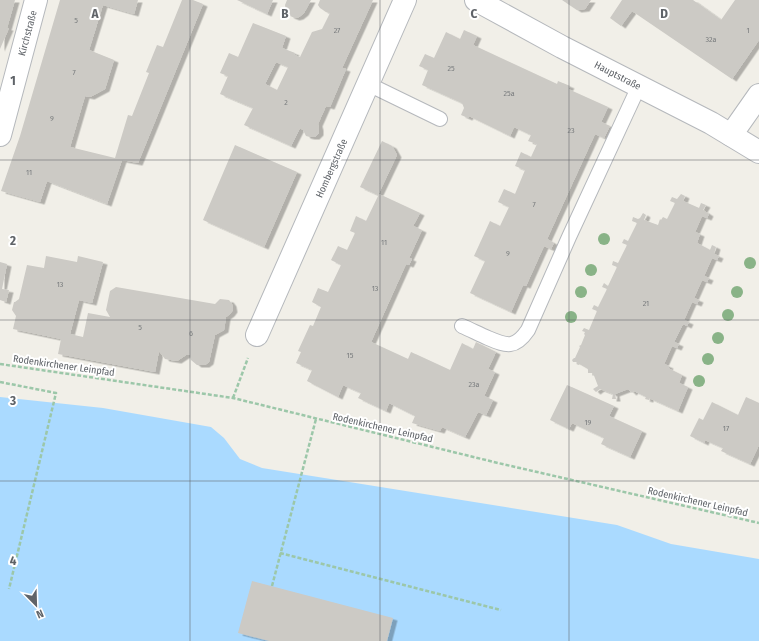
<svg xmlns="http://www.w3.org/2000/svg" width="759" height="641" viewBox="0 0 759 641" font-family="'Fira Sans Condensed',sans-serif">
<defs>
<filter id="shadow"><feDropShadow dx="4.5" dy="2.5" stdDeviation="0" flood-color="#0004"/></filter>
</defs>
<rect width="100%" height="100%" fill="#f1efe8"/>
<!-- water -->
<path fill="#aadaff" d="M0,397L103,408L211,427L224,438L240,459L262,468L617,525L671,544L759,559V641H0Z"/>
<!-- building -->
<path fill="#cccac5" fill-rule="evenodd" filter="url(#shadow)" d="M0,0H15L7,28H9L0,49Z
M60,0H138L134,14L103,5L89,50L114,60L105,89L90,97L85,96L70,147L115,158L128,115L132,116L149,73L146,72L157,45L163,47L182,0H193L203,4L138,163L122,160L107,204L47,181L40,202L1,191L20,136Z
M237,0H273L267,14Z
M287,0H311L304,13L299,17L295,18L290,16L286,11L285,5Z
M320,0H373L342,68L346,69L330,107L326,106L318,124L319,128V133L315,137H310L306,136L303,130L300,128L291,146L244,125L253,108L220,94L228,76L220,73L229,53L238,57L253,23L286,36L282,48L295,53L294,55L300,57L312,32L322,29L330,13L326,12L320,8L318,5ZM276,62L288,67L277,90L265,84Z
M562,0H591L585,9L577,10Z
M622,0H693L721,20L735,0H759V40L732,79L632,11L621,26L610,18Z
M464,30L477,36L473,45L557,84L558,81L570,86L568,89L608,107L601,122L610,126L604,138L595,134L547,239L554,243L551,249L544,246L526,286L523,285L511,312L470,293L485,261L474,256L490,221L500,226L509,207L498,202L504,189L515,194L525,170L515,166L521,152L531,157L537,144L528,141L531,135L514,127L510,136L469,116L468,118L461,115L464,108L462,103L422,85L428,70L419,66L425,54L434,58L446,32L460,39Z
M382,141L392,146L397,155L378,195L360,187Z
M235,145L297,172L264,247L203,220Z
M379,194L420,213L413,226L422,230L409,258L412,259L409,265L406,264L371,342L408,359L411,352L450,370L462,343L473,349L476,342L496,352L488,369L495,372L484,396L493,400L486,415L478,412L465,437L442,427L440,431L412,423L415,416L389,403L386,411L358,398L361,393L343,385L338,397L307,381L312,370L296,363L301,352L298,351L310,325L313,326L321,307L312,302L318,288L328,292L341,265L331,260L338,246L347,250L355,233L350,231L356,216L366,221Z
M681,194L685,196L683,201L699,208L701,203L706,205L703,210L709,214L707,218L702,216L695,232L700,234L697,243L710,250L712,245L716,247L714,254L719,256L717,260L712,258L704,276L709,278L707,282L702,280L694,298L699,300L697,304L692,302L684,320L689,322L687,326L683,324L674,342L679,344L677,348L672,346L664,364L669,366L668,368L682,375L679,383L688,387L678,411L649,398V400L645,399L646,397L634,391L632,393L628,389L615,394L616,399H612L613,394L600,389L596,392L593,389L598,386L593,373H588V369L576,362H573L572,360L574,358H575L580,347L579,346L581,345L585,335L584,334L585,332L582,331L584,328L589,330L597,311L592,309L594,305L598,307L607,289L602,287L604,283L608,286L617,267L612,265L613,261L618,263L627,245L622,243L624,239L628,241L637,223L632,221L633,217L638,219L640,218L643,213L646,215L644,220L658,225L660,219L661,220L663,217L667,219L675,203L670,201L672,197L677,199Z
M46,256L77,262L78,256L103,262L92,303L79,300L70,334L83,337L88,313L110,317L106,310L110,291L116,287L215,304L220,299L229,300L232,304L233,310L230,314L226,317L224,330L215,335L209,362L205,365H197L191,360L190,355H186L177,361L165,359L159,351L155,372L58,354L61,339L13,329L16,316L12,310L14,302H15L19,299L27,265L44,268Z
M0,262L7,264L2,289L9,290L6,302L0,300Z
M567,385L614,406L609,416L642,431L630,457L601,444L604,438L572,423L569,429L550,420Z
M746,397L759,403V445L750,464L721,451L723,448L705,440L704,443L690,436L699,418L703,420L712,402L738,415Z
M252,581L393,618L387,641H269L238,633Z"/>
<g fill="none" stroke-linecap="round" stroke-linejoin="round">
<defs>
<path id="service" d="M368,84L440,119
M462,326C471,330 479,334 488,338C507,346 515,349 528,330L569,237L639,86"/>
<path id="minor" d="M0,135L36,0
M731,135L759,95
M257,335L405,0"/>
<path id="tertiary" d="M476,0L562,47L711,123L759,152"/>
</defs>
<!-- service casing -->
<use href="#service" stroke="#b5b8bc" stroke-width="16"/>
<!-- minor casing -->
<use href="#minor" stroke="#b5b8bc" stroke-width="24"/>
<!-- tertiary casing -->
<use href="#tertiary" stroke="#b5b8bc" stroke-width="24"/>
<!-- path -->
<path stroke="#9cc7a9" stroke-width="2.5" stroke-dasharray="4 2" stroke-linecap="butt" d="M0,364L233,398L498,463L759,523
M0,382L56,393L9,589
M233,398L248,358
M280,553L501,610
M272,586L316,419"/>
<!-- service -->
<use href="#service" stroke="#fff" stroke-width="14"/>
<!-- minor -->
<use href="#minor" stroke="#fff" stroke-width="22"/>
<!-- tertiary -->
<use href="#tertiary" stroke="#fff" stroke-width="22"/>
</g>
<!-- trees -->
<g fill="#89b387">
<circle cx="604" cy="239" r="6"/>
<circle cx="750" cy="263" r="6"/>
<circle cx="591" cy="270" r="6"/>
<circle cx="581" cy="292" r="6"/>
<circle cx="737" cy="292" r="6"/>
<circle cx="728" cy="315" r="6"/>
<circle cx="571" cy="317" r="6"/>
<circle cx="718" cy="338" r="6"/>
<circle cx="708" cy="359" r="6"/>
<circle cx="699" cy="381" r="6"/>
</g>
<!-- grid -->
<path fill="none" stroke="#5f6368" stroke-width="1" stroke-opacity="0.55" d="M190,0V641M380,0V641M569,0V641M0,160H759M0,320H759M0,481H759"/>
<g text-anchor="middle" stroke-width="4" stroke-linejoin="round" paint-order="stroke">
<!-- number labels -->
<g font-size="8" fill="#7a7d7f">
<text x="76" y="23">5</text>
<text x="337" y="33">27</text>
<text x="748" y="33">1</text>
<text x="711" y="42">32a</text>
<text x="451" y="71">25</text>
<text x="74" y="75">7</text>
<text x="509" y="96">25a</text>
<text x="286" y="105">2</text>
<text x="52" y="121">9</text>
<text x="571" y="133">23</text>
<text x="29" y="175">11</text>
<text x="534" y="207">7</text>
<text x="384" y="245">11</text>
<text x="508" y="256">9</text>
<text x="60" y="287">13</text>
<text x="375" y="291">13</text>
<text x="646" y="306">21</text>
<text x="140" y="330">5</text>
<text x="191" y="336">6</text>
<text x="350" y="358">15</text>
<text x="474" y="387">23a</text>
<text x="588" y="425">19</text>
<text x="726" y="431">17</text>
</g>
<!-- street labels -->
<g font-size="10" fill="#5f6368" stroke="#fff">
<text transform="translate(27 33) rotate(-75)" y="4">Kirchstraße</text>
<text transform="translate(618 75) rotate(27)" y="4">Hauptstraße</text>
<text transform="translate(331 168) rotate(-66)" y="4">Hombergstraße</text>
<text transform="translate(64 365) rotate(8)" y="4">Rodenkirchener Leinpfad</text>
<text transform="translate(383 427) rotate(13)" y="4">Rodenkirchener Leinpfad</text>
<text transform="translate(698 501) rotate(13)" y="4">Rodenkirchener Leinpfad</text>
</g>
</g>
<g font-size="13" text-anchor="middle" font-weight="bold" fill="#5f6368" stroke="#fff" stroke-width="4" stroke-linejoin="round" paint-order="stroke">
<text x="95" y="18">A</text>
<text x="285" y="18">B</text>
<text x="474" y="18">C</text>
<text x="664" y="18">D</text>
<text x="13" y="85">1</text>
<text x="13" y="245">2</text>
<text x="13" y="405">3</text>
<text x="13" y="565">4</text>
</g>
<!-- north arrow -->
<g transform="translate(36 605) rotate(157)" stroke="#ffffff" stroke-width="3" paint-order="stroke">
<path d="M0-3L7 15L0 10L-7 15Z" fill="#5f6368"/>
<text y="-6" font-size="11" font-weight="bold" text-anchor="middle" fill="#5f6368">N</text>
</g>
</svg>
